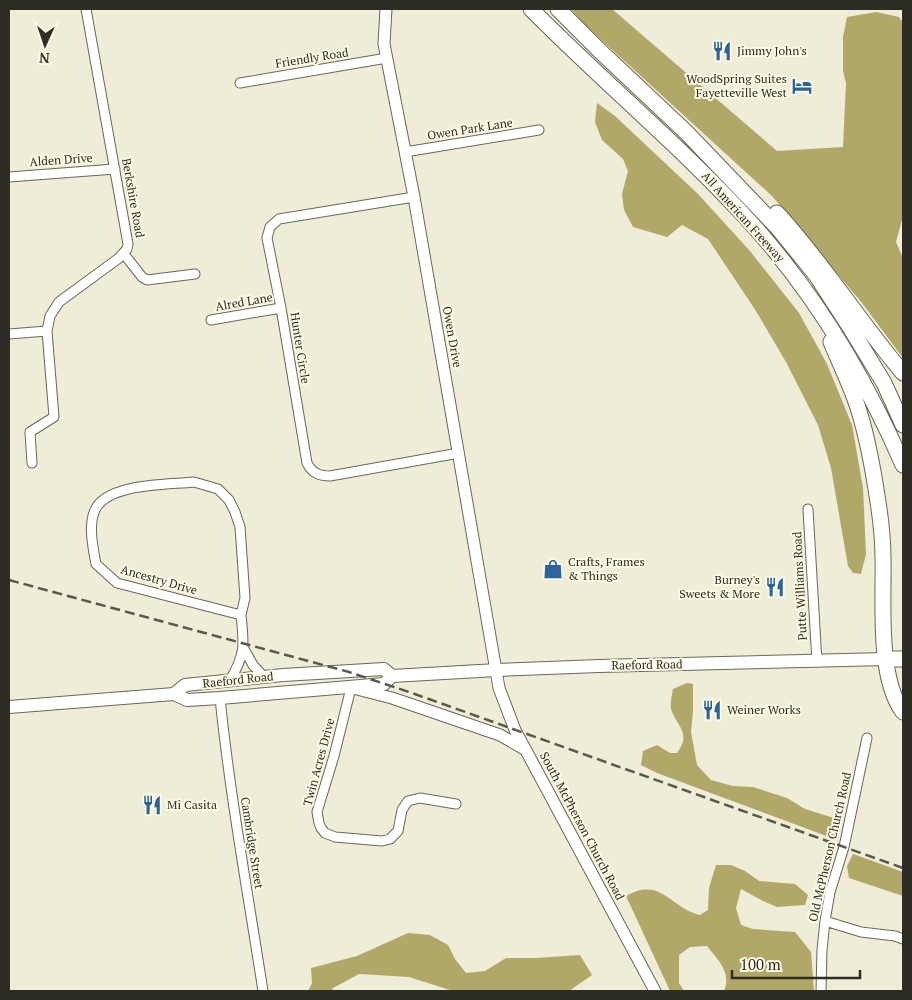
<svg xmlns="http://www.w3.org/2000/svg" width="912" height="1000" viewBox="0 0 912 1000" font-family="'PT Serif',serif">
<rect width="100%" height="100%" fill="#efecd7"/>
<!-- forest -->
<path fill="#b1a769" d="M571,9H612L777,151L843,147L846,83L843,71V37L847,17L876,12L899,17L903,23V216L896,242L903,258V358L862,303L772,196L584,24Z
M597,103L615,116L698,194L750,251L799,313L827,364L852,425L863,488L866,554L861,574L853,573L848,566L831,468L818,425L786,362L756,311L708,239L682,225L667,237L633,227L624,210L622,194L628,171L623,159L602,140L595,122Z
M687,683L693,684V711L691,732L697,765L711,780L733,786L753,787L787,798L805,809L834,818L839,825L836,837H829L657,773L641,765L643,751L657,745L670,753H677C692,733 677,727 671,709C670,703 672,695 673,689Z
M853,854L903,872V896L849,878L847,866Z
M716,865H731L745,871L759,881L795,884L808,895L805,905L777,907L763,901L741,889L736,908L741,925L753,929L795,932L811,952L814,991H724C732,973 718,960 707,946L690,947L679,955V983L684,991H670L626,896C661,876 669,907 700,915L708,910L709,888Z
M408,933L430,935L448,945L455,959L466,973L485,971L506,958H536L580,955L592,975L569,991H453L409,977L359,974L333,988L332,991H308L312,983L311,968L357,956Z"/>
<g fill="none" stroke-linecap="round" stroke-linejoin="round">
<defs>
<path id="street" d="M240,83L387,58
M405,152L539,130
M9,177L115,169
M414,197L279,219L270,227L267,238L281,308L307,463C312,473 319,476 330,476L459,453
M124,254L142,277L147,280L195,274
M211,320L281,308
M9,334L47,331
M32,463L30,432L54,417L47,331L50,316L59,302L119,258L127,249L128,244L86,9
M194,482L218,489L229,500L235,512L240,527L245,598L241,615L117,583L96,564C93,548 88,525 95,510C107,483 168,485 194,482Z
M808,509L817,662
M244,649L253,665L264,677
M230,680C246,654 244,643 241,615
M351,688L334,756L317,812L319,823L321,828L325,833L335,837L382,841L390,839L398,831L402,810L408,801L420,798L456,804
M220,698C230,796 248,894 263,991
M825,921L861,932L895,936L903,939
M821,991L822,950L825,921L830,892L844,847L867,738"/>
<path id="secondary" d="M386,9L384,44L414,197L499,688L515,730L655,991
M353,688L392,698L500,735L526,750"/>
<path id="primary" d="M174,694L185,685L283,675L384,669L392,676
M9,707L174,694L187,700L220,698L384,684L392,676L497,670L599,666L886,659"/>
<path id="highway" d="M531,9C603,82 682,147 751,223C815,294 865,377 903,465
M558,9L600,51L687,133L778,228L816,275L851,329L884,383L903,425
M777,213C823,263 859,321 903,373
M831,342C839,361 848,380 855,399C867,432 873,468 878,502C881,521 883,540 883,559C884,601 877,677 903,712
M886,659H903"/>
</defs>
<!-- street casing -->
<use href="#street" stroke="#6a6856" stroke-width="11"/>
<!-- secondary casing -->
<use href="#secondary" stroke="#6a6856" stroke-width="13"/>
<!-- primary casing -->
<use href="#primary" stroke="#6a6856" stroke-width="14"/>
<!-- highway casing -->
<use href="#highway" stroke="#6a6856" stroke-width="17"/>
<!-- street -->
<use href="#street" stroke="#fff" stroke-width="9"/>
<!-- secondary -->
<use href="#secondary" stroke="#fff" stroke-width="11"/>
<!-- primary -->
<use href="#primary" stroke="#fff" stroke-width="12"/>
<!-- highway -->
<use href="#highway" stroke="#fff" stroke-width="15"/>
<!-- rail -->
<path stroke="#59584d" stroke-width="2.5" stroke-dasharray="10 5" stroke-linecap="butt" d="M9,580L349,672L412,693L903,868"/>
</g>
<!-- icons -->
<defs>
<symbol id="restaurant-bare" viewBox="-9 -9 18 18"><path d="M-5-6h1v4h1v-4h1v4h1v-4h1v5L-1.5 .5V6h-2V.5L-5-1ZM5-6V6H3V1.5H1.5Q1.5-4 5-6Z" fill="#2b649c" stroke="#fcf9e4" stroke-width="2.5" paint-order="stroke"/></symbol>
<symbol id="hotel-bare" viewBox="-9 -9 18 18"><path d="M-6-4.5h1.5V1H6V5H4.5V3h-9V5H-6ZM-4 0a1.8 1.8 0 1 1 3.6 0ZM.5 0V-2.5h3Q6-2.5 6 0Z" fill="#2b649c" stroke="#fcf9e4" stroke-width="2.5" paint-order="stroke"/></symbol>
<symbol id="shop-bare" viewBox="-9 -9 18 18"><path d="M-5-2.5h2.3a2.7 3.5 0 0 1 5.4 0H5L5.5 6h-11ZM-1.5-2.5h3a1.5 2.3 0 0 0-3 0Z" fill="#2b649c" stroke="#fcf9e4" stroke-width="2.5" paint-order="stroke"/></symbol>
</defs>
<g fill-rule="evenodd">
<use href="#restaurant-bare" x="708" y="37" width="28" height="28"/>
<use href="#hotel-bare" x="788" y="72" width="28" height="28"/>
<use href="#shop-bare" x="539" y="555" width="28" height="28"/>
<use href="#restaurant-bare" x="761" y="573" width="28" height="28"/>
<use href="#restaurant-bare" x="698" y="696" width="28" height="28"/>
<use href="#restaurant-bare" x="138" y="791" width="28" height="28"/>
</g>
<g text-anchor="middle" stroke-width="4" stroke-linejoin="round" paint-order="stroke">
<!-- poi labels -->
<g font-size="12" fill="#2e2d25" stroke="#fcf9e4" text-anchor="start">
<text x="737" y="55">Jimmy John's</text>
<text x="787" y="83" text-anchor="end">WoodSpring Suites<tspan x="787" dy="14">Fayetteville West</tspan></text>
<text x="568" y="566">Crafts, Frames<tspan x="568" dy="14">&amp; Things</tspan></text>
<text x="760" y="584" text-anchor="end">Burney's<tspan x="760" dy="14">Sweets &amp; More</tspan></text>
<text x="727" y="714">Weiner Works</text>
<text x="167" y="809">Mi Casita</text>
</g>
<!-- street labels -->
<g font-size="12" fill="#2e2d25" stroke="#fcf9e4">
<text transform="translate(312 58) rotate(-9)" y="4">Friendly Road</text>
<text transform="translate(470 129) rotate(-9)" y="4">Owen Park Lane</text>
<text transform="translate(61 160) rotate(-4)" y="4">Alden Drive</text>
<text transform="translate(133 198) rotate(80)" y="4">Berkshire Road</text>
<text transform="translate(743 217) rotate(48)" y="4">All American Freeway</text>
<text transform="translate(244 302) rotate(-10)" y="4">Alred Lane</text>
<text transform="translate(452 337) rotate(80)" y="4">Owen Drive</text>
<text transform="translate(300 348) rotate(81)" y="4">Hunter Circle</text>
<text transform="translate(159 580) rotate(16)" y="4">Ancestry Drive</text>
<text transform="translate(800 586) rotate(-93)" y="4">Putte Williams Road</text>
<text transform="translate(647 665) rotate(-1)" y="4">Raeford Road</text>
<text transform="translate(238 680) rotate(-6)" y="4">Raeford Road</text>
<text transform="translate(319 762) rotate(-75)" y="4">Twin Acres Drive</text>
<text transform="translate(582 826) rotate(62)" y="4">South McPherson Church Road</text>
<text transform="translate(252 843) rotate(81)" y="4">Cambridge Street</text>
<text transform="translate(830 847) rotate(-77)" y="4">Old McPherson Church Road</text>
</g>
</g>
<!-- border -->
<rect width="912" height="1000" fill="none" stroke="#2e2d25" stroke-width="20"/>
<!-- north arrow -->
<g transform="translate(45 45) rotate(183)" stroke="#fcf9e4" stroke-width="4" paint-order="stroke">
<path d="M0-4L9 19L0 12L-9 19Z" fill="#2e2d25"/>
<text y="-8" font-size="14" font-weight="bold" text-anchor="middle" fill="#2e2d25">N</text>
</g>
<!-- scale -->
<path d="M732 970v8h128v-8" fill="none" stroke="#2e2d25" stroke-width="2.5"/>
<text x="740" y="970" font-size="15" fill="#2e2d25" stroke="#fcf9e4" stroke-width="4" paint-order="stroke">100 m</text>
</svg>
